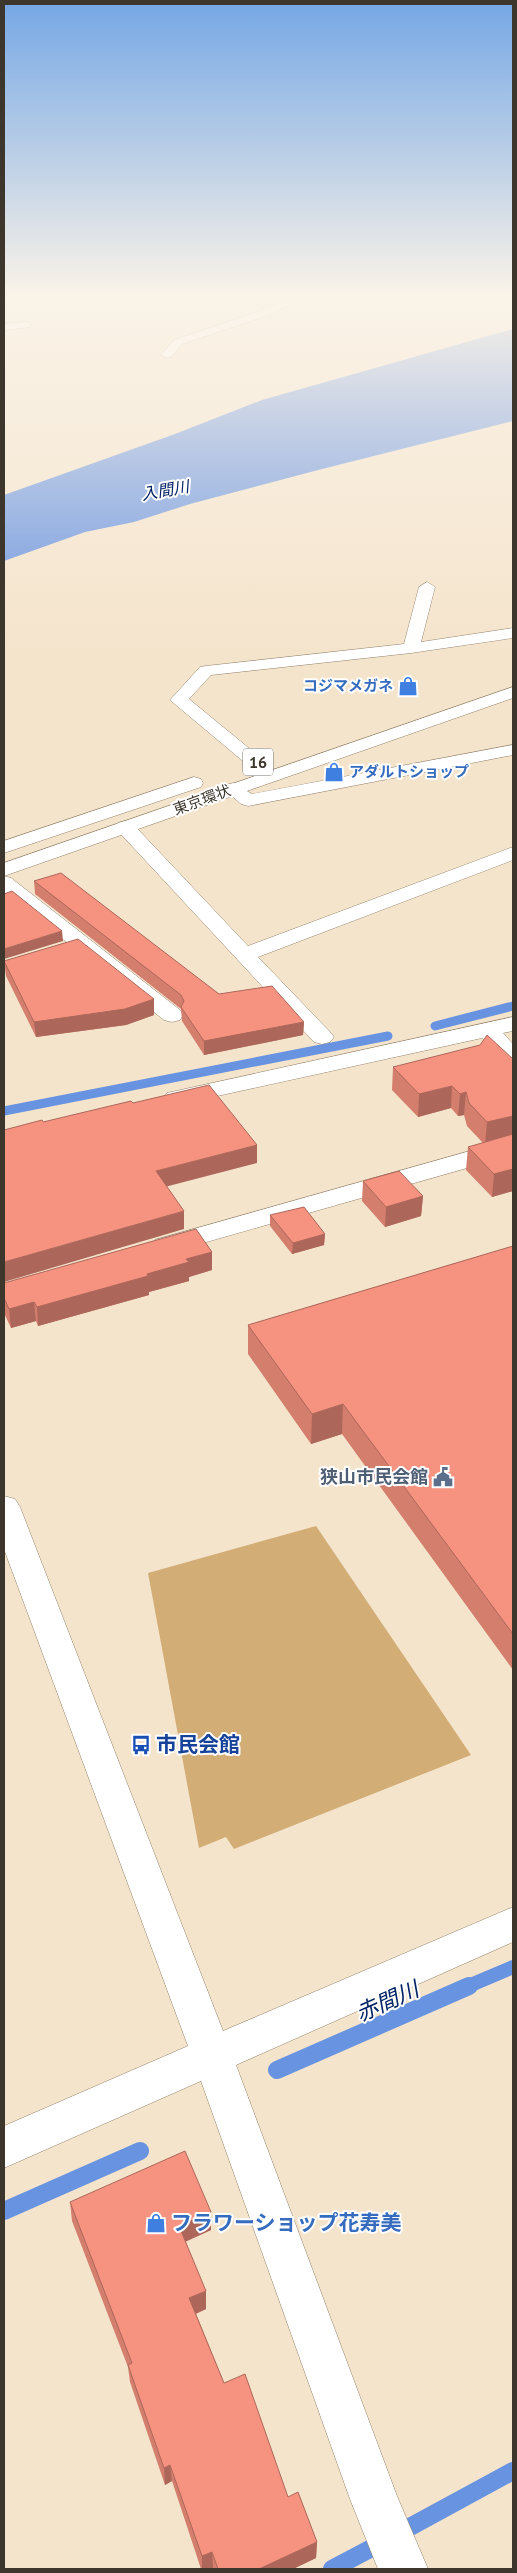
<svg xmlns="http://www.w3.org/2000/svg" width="517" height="2573" viewBox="0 0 517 2573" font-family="'PT Sans','Noto Sans JP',sans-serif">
<rect width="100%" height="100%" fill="#f5e4cc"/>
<!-- green -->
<path fill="#d2ad76" d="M316,1526L471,1755L234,1849L226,1837L199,1848L148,1573Z"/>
<!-- water -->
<path fill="#6893e0" d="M513,329V421L322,469L190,504L134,522L85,532L4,561V495L175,434L262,400Z"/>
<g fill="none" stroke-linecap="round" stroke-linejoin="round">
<!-- stream-far2 -->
<path stroke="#6893e0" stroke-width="9" d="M435,1026L513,1006
M4,1111L388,1036"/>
<!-- stream-far1 -->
<path stroke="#6893e0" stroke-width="14" d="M466,1987L513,1967"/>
<!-- stream -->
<path stroke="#6893e0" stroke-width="18" d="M277,2070L469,1986
M4,2211L140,2151
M397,2534L513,2471
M332,2569L383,2542"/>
<defs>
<path id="minor" d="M303,293H318L260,318L182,344L171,357L167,358L161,355L174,340L252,314Z
M26,322L30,323V327L4,330V324Z
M427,582L435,587L421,642L513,628V638L411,653L211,675L189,699L262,759L265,763L262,767H250L170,700L200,667L206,666L404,644L419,587Z
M513,745V755L248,806L241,804L224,789L226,785L233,783L252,794Z
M125,821L132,823L248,946L513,847V860L258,957L330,1032L334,1037L330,1042L322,1044L314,1042L118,831L115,827L118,823Z
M4,876L11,878L180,1010L183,1015L180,1020L172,1022L164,1020L4,892Z
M513,1017V1031L503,1033L513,1044V1065L505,1063L482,1038L176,1105L167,1103L164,1098L167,1093L176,1091Z
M513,1139V1155L164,1254L155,1252L151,1246L155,1240Z"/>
<path id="tertiary" d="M4,1496L15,1499L20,1507L223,2031L513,1907V1942L236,2065L397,2496L428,2569H378L350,2499L201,2081L4,2168V2126L188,2046L4,1549Z"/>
<path id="trunk" d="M513,687V698L4,876V863Z
M194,777L201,779L203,783L201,787L4,853V841Z"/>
</defs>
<!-- minor casing -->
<use href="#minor" stroke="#92826c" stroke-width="1"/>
<!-- tertiary casing -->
<use href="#tertiary" stroke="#92826c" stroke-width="1"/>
<!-- trunk casing -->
<use href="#trunk" stroke="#92826c" stroke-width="1"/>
<!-- minor -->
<use href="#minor" fill="#fff" fill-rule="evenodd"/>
<!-- tertiary -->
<use href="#tertiary" fill="#fff" fill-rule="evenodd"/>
<!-- trunk -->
<use href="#trunk" fill="#fff" fill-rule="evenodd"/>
</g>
<!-- wall -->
<path fill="#d47e6e" d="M34,881L219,994L304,1022L303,1035L204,1055L182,1021L181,1009L35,894Z
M4,961L154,999V1015L126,1025L36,1037L6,976Z
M513,1059V1191L492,1197L466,1170L468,1147L483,1143L467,1126L464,1115L458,1116L451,1108L418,1117L392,1090L393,1067Z
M363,1181L423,1196L421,1216L385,1227L362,1201Z
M270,1215L325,1234L324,1245L292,1254L270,1226Z
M513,1246V1670L342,1434L311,1444L248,1354V1325Z
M212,1252V1270L189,1277V1281L149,1292V1295L38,1326L36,1321L11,1328L4,1313V1283Z
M70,2202L211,2212V2230L185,2242L206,2309L196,2314L224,2383L288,2497L317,2542L316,2558L293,2569H213V2568L210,2569H201L172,2481L165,2485L130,2382L128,2367L72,2221Z"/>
<!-- shaded-wall -->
<path fill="#ac675a" d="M62,931L63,941L4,959V949Z
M154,999V1015L126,1025L36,1037L34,1022Z
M304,1022L303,1035L204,1055V1041Z
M452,1086L451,1108L418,1117L419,1094Z
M466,1092L464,1115L458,1116L460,1094Z
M513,1116V1138L485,1145L487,1122Z
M257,1145V1163L157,1189L156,1171Z
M513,1169V1191L492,1197L494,1174Z
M423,1196L421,1216L385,1227L386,1207Z
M184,1211V1229L4,1282V1262Z
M325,1234L324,1245L292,1254L293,1243Z
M212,1252V1270L189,1277V1281L149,1292V1295L38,1326L37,1307L147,1274L186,1259Z
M34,1302L36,1321L11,1328L9,1309Z
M343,1404L342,1434L311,1444L312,1414Z
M211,2212V2230L180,2244L179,2226Z
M206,2291V2309L190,2316L189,2298Z
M170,2465L172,2481L165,2485L164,2468Z
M317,2542L316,2558L293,2569H259Z
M212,2552L213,2568L210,2569H202V2556Z"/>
<!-- building -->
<path fill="#f69380" stroke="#ac675a" d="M61,873L219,994L272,986L304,1022L204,1041L181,1007L184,1001L181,995L34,881Z
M12,891L62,931L4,949V894Z
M78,939L154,999L125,1009L34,1022L4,961Z
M487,1035L513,1059V1116L487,1122L469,1103L466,1092L460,1094L452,1086L419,1094L393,1067L480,1045Z
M209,1085L257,1145L156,1171L184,1211L4,1262V1130L42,1120L43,1122L131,1101L133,1103Z
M513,1134V1169L494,1174L468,1147Z
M399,1171L423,1196L386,1207L363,1181Z
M304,1207L325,1234L293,1243L270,1215Z
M196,1229L212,1252L186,1259L189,1262L147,1274L148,1276L37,1307L34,1302L9,1309L4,1298V1283Z
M513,1246V1634L343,1404L312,1414L248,1325Z
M185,2151L211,2212L179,2226L206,2291L189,2298L224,2383L245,2374L288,2497L298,2492L317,2542L259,2569H218L212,2552L202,2556L170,2465L164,2468L128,2365L132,2363L70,2202Z"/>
<!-- sky -->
<linearGradient id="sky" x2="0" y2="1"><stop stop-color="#75a7e5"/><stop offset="0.45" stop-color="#faf3e8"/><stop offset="1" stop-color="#faf3e8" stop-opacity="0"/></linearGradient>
<rect width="517" height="654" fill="url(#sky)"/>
<!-- icons -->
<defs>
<symbol id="shop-bare" viewBox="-9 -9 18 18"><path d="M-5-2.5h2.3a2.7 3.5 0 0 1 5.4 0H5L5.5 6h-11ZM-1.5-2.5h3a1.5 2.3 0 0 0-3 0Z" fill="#3f7fe0" stroke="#fff" stroke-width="2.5" paint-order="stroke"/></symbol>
<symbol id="civic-bare" viewBox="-9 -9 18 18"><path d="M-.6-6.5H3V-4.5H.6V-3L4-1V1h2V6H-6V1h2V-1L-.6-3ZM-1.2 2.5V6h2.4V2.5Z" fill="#5c6f8a" stroke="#fff" stroke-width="2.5" paint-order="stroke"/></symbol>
<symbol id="bus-bare" viewBox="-9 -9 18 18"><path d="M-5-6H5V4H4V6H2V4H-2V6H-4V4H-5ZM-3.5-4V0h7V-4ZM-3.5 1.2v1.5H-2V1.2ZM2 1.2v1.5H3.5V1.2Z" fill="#1a4fb4" stroke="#fff" stroke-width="2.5" paint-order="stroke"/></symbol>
</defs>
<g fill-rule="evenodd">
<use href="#shop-bare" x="394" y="672" width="28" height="28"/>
<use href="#shop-bare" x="320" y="758" width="28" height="28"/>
<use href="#civic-bare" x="429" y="1463" width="28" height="28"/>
<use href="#bus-bare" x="127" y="1731" width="28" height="28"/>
<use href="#shop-bare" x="142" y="2209" width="28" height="28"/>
</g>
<g text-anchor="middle" stroke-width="4" stroke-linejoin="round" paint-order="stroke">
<!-- far-shop labels -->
<g font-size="15" font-weight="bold" fill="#366cbe" stroke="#fff" text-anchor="end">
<text x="393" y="691">コジマメガネ</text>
<text x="349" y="777" text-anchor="start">アダルトショップ</text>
</g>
<!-- far-street labels -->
<g font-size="15" fill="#3c362c" stroke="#fff">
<text transform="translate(202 800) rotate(-20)" y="5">東京環状</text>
</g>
<!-- far-water labels -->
<g font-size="16" font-style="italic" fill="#012264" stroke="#fff">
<text transform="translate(165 490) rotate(-10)" y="6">入間川</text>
</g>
<!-- shield labels -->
<rect fill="#fff" stroke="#76726b" stroke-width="1" x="243" y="748.5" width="30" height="27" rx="4"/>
<g font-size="16" font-weight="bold" fill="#3c362c">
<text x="258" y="768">16</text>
</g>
<!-- service labels -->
<g font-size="18" font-weight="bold" fill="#4e5e75" stroke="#fff" text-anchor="end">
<text x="428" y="1483">狭山市民会館</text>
</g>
<!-- near-transit labels -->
<g font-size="21" font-weight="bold" fill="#164399" stroke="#fff" text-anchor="start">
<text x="156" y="1752">市民会館</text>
</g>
<!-- near-shop labels -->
<g font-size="21" font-weight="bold" fill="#366cbe" stroke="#fff" text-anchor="start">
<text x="171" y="2230">フラワーショップ花寿美</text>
</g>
<!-- near-water labels -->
<g font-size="22" font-style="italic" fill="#012264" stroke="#fff">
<text transform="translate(387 2001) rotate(-24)" y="8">赤間川</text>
</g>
</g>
<!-- border -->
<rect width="517" height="2573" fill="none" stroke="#3c362c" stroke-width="10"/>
</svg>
